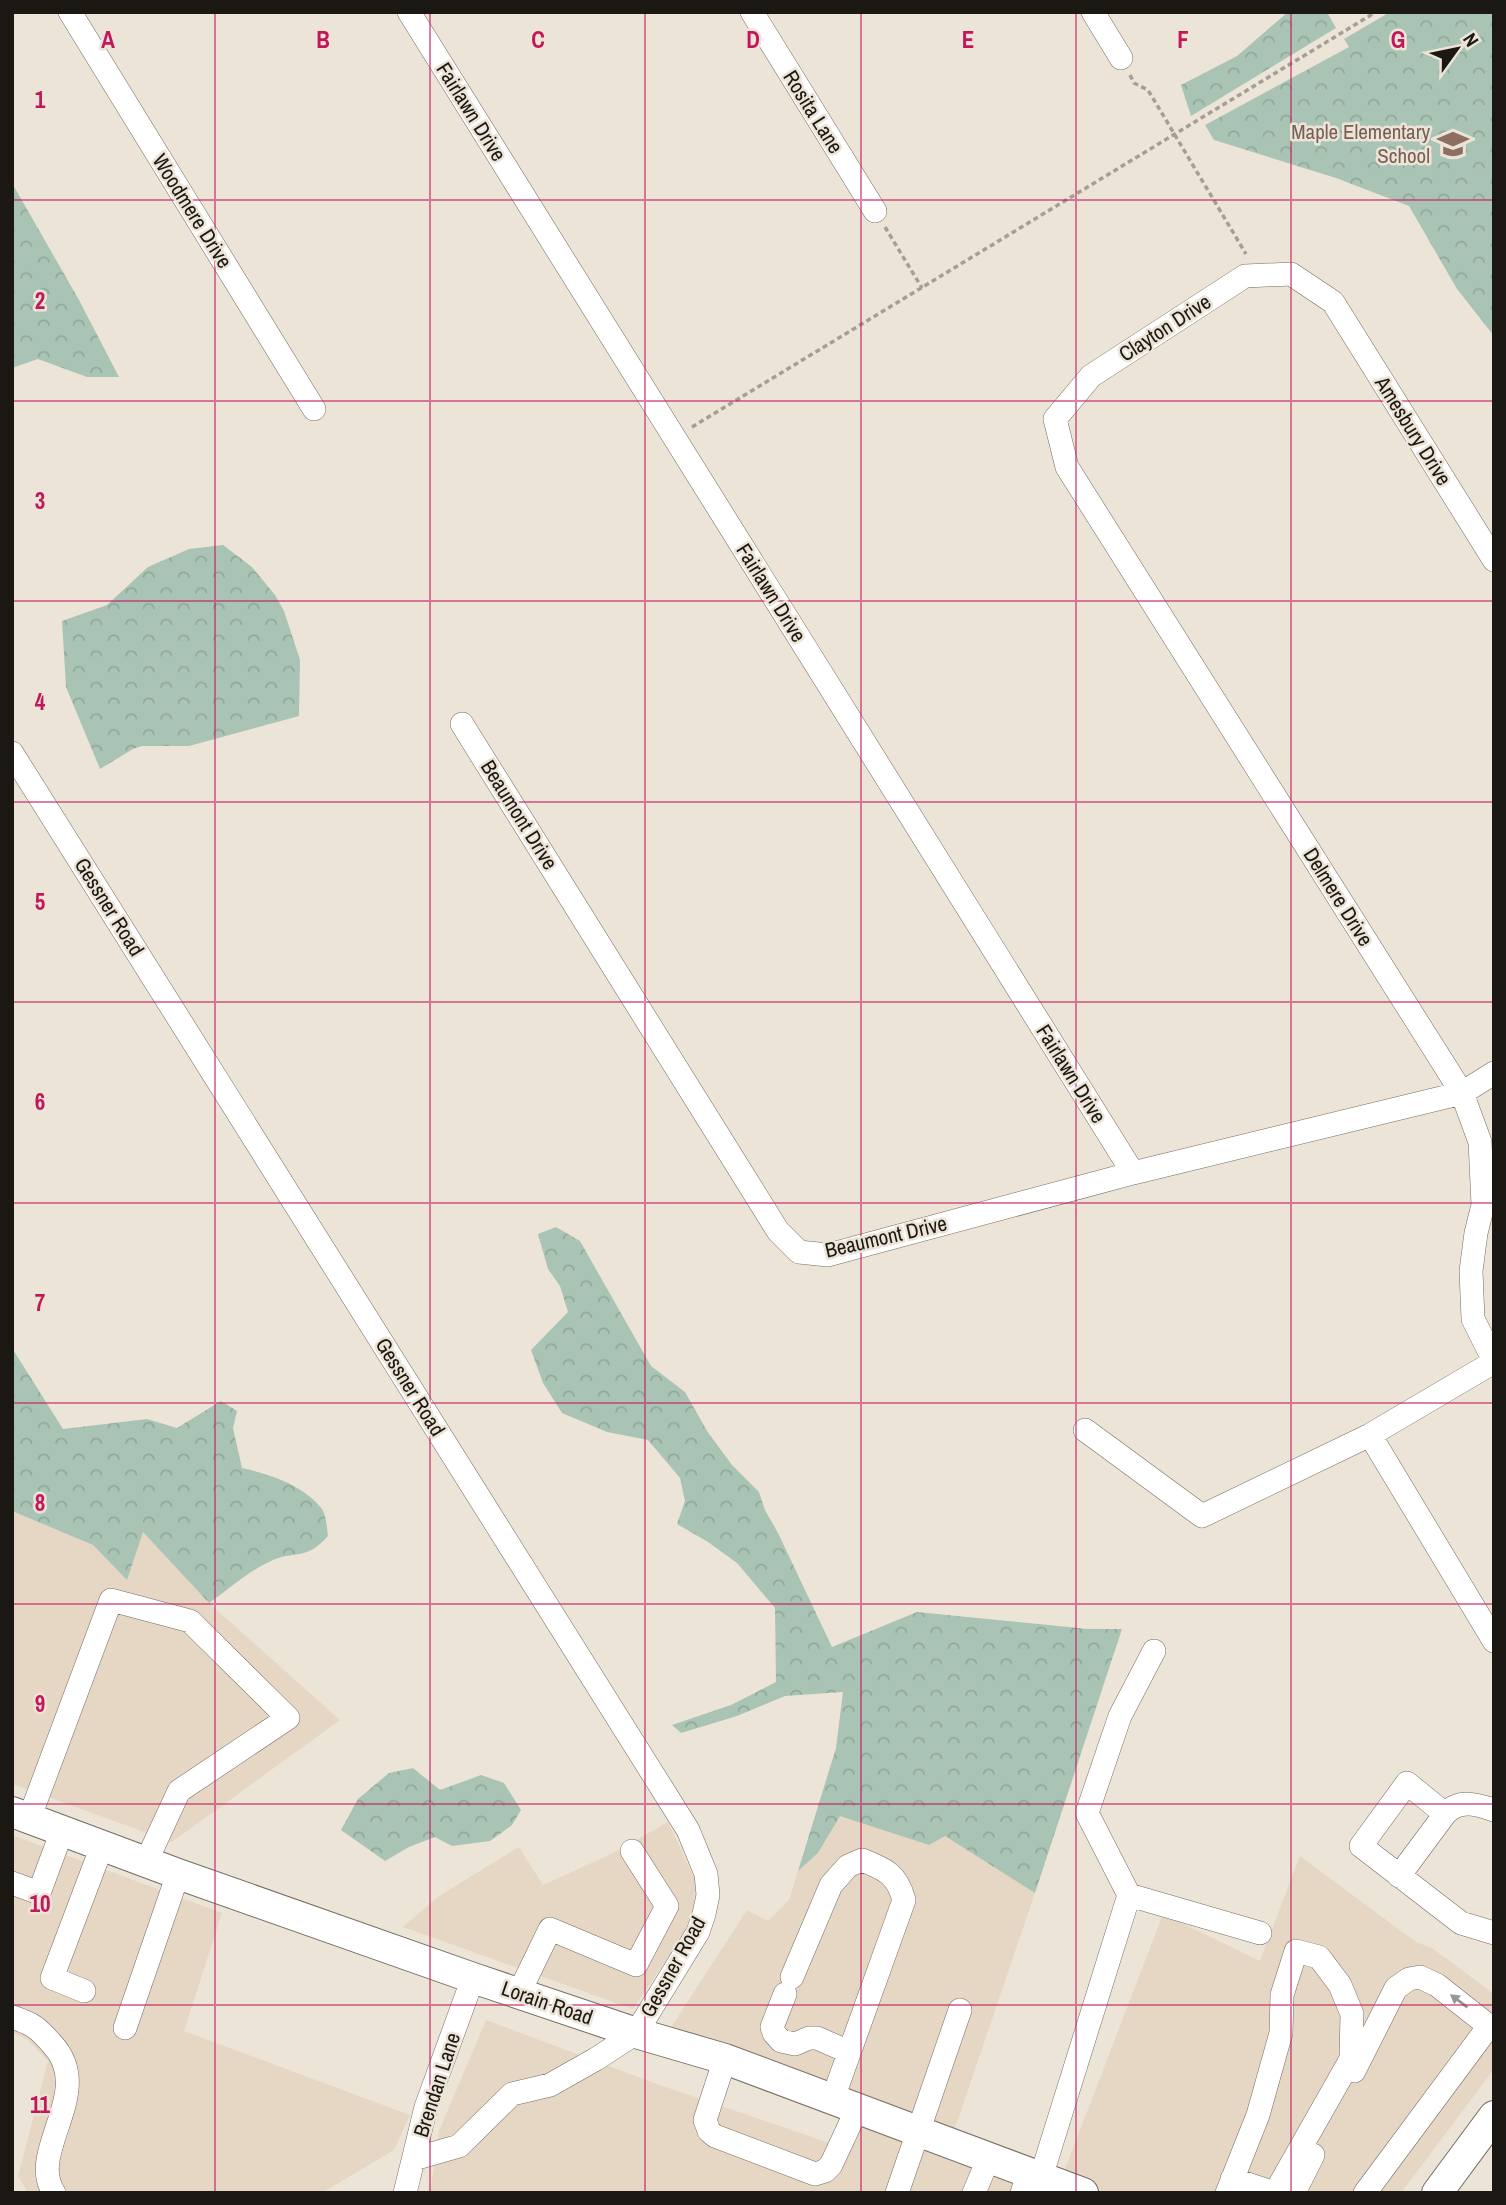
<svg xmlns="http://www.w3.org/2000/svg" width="1506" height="2205" viewBox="0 0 1506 2205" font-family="'Archivo Narrow',sans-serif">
<defs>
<pattern id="forest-crowns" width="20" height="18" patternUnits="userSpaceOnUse" patternTransform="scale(1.75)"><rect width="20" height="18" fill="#a9c4b5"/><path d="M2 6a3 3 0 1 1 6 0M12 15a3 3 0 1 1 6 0" fill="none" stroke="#91a89b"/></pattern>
</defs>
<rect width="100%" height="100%" fill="#ede4d8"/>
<!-- built -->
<path fill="#e5d7c4" d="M12,1511L93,1545L127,1579L143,1531L209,1603L340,1720L172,1842L12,1784Z
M840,1815L929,1844L945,1835L1035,1893L953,2134L668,2032L747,1910L768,1921L789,1900L798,1871L818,1853Z
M668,1822L696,1882L694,1902L688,1928L633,2009L403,1927L439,1896L519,1847L543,1885L611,1854Z
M12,1835L222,1913L184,2031L410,2115L394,2150L322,2193H28L18,2176L48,2061L28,2040L12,2032Z
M1300,1856L1416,1942L1432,1948L1494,1994V2069L1401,2193H1102L1062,2177L1163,1914L1260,1961Z
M486,2020L654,2083L847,2149L864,2116L1065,2193H430L439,2131Z"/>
<!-- forest -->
<path fill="url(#forest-crowns)" d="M1288,12H1329L1328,14L1336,28L1191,116L1181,85L1237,56Z
M1390,12H1494V336L1457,289L1409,206L1336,178L1214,140L1205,125L1349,47L1344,39Z
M12,183L79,300L119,377H87L38,359L12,368Z
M223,545L252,567L275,595L284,611L300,660L299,716L189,746H142L133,749L100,769L66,687L62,621L107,605L148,567L189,549Z
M556,1227L580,1241L651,1366L685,1392L707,1431L732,1465L759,1492L765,1510L778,1533L832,1647L917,1612L1088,1629H1122L1035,1893L945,1836L929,1845L840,1816L818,1853L798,1871L836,1748L843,1692L785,1696L737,1716L681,1733L672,1725L731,1705L776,1682L775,1608L737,1563L708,1542L677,1524L685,1501L680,1478L648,1440L607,1432L562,1413L543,1383L531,1350L568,1312L560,1286L548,1269L538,1234Z
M12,1348L63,1429L147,1419L177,1428L221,1401L237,1411L233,1428L242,1468C269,1474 304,1485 322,1509C326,1515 327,1528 328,1536C305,1562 295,1549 269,1562C247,1572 229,1589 209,1603L143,1532L127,1580L93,1545L12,1511Z
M413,1768L440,1790L481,1775L504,1783L521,1810L512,1825L490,1841L452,1846L435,1837L409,1847L385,1861L341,1830L358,1799L389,1773Z"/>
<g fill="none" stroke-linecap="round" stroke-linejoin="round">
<defs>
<path id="minor" d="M70,12L314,409
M409,12L1133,1173
M752,12L875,211
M1093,12L1121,58
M1494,560L1333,302L1291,274L1245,276L1091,376L1055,419L1067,467L1462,1093L1480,1142L1483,1205L1476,1233L1471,1271L1473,1319L1494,1361
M462,724L778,1231L799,1252L828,1255L1133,1173L1462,1093L1494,1073
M12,753L688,1830L706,1874L708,1895L704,1914L698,1932L636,2033L596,2059L550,2085L512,2094L459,2146L414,2159
M1085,1430L1202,1516L1370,1435L1494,1362
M1370,1435L1494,1641
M1445,1814C1459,1799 1476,1804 1494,1810
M29,1819L111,1600L190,1621L288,1718L179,1791L146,1862
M1399,1876L1445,1814L1407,1783L1361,1846L1461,1923L1494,1933
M12,1883L39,1893L62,1831
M1129,1895L1260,1933
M792,1977L831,1885L848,1866L862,1860C885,1869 897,1874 904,1900L833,2098
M84,1991L52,1978L102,1846
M519,1993L550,1929L636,1965L667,1906L632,1851
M785,1994L772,2027L774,2033L781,2041L795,2044L809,2038H817L849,2052
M12,2017C33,2024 37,2027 52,2044C97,2092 26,2151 54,2193
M125,2028L178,1874
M725,2059L705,2120L709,2131L715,2136L815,2174L825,2171L831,2165L858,2107
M1354,2071L1396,1988L1409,1979L1420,1977L1437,1985L1494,2030
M1041,2177L1129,1895L1087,1813L1120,1716L1154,1651
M405,2193L426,2107L473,1978
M897,2193L960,2010
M974,2193L989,2157
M1022,2193L1029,2173
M1227,2193L1258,2115L1281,2033L1282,1995L1296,1951L1319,1957L1340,1985L1352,2014L1351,2059L1275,2193L1232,2179
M1294,2193L1313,2155
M1365,2193L1489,2026"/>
<path id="major" d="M12,1812L178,1874L473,1978L636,2033L725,2059L1083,2193
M1437,2193L1494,2116"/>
</defs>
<!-- minor casing -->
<use href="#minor" stroke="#746c61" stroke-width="24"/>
<!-- major casing -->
<use href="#major" stroke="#746c61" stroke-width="32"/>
<!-- path -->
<path stroke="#a59e94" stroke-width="3.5" stroke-dasharray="5 3.5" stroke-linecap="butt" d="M1130,75L1134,83L1148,90L1246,254
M885,227L922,288
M692,427L1376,12"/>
<!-- minor -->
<use href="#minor" stroke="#fff" stroke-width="23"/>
<!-- major -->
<use href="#major" stroke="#fff" stroke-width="30"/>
</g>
<!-- one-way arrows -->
<defs><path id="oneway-solid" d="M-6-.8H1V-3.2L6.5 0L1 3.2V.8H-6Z" transform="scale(1.75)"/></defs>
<use fill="#989795" href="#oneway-solid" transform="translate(1459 2001) rotate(-143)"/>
<!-- grid -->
<path fill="none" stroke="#c2185b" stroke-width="2" stroke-opacity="0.55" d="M215,12V2193M430,12V2193M645,12V2193M861,12V2193M1076,12V2193M1291,12V2193M12,200H1494M12,401H1494M12,601H1494M12,802H1494M12,1002H1494M12,1203H1494M12,1403H1494M12,1604H1494M12,1804H1494M12,2005H1494"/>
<!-- icons -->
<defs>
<symbol id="school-bare" viewBox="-9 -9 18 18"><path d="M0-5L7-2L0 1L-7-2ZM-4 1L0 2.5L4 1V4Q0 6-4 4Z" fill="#8d6e63" stroke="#ede4d8" stroke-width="2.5" paint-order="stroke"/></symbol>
</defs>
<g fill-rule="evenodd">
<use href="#school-bare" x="1431" y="122" width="44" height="44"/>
</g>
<g text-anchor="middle" stroke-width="5" stroke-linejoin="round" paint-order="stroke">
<!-- street labels -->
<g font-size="21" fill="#1b1713" stroke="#ede4d8">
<text transform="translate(471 112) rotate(58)" y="7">Fairlawn Drive</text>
<text transform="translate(813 112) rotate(58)" y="7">Rosita Lane</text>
<text transform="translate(192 211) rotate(58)" y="7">Woodmere Drive</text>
<text transform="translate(1165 328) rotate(-33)" y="7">Clayton Drive</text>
<text transform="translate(1413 431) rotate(58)" y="7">Amesbury Drive</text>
<text transform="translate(771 593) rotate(58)" y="7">Fairlawn Drive</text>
<text transform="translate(519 815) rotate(58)" y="7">Beaumont Drive</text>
<text transform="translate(1338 897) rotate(58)" y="7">Delmere Drive</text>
<text transform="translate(109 907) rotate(58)" y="7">Gessner Road</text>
<text transform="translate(1071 1074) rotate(58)" y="7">Fairlawn Drive</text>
<text transform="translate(886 1237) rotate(-13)" y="7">Beaumont Drive</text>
<text transform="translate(410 1387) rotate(58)" y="7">Gessner Road</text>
<text transform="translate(673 1967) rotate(-61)" y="7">Gessner Road</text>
<text transform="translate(547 2003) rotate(19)" y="7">Lorain Road</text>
<text transform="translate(437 2085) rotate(-72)" y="7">Brendan Lane</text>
</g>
<!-- education labels -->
<g font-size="21" fill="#785e54" stroke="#ede4d8" text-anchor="end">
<text x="1430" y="139">Maple Elementary<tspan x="1430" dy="24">School</tspan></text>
</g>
</g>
<g font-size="23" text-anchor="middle" font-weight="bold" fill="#c2185b" stroke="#ede4d8" stroke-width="5" stroke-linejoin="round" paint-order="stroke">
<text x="108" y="48">A</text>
<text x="323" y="48">B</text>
<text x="538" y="48">C</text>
<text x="753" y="48">D</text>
<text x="968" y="48">E</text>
<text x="1183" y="48">F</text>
<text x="1398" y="48">G</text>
<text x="40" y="108">1</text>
<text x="40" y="309">2</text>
<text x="40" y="509">3</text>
<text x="40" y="710">4</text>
<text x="40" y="910">5</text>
<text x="40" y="1110">6</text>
<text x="40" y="1311">7</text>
<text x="40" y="1511">8</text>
<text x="40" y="1712">9</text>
<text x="40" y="1912">10</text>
<text x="40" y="2113">11</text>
</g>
<!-- border -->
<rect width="1506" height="2205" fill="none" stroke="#1b1713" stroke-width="28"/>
<!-- north arrow -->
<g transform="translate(1457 49) rotate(57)" stroke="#ede4d8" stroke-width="5" paint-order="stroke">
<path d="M0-5L12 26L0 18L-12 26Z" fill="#1b1713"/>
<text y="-10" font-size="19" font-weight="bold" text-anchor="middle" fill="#1b1713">N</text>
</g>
</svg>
